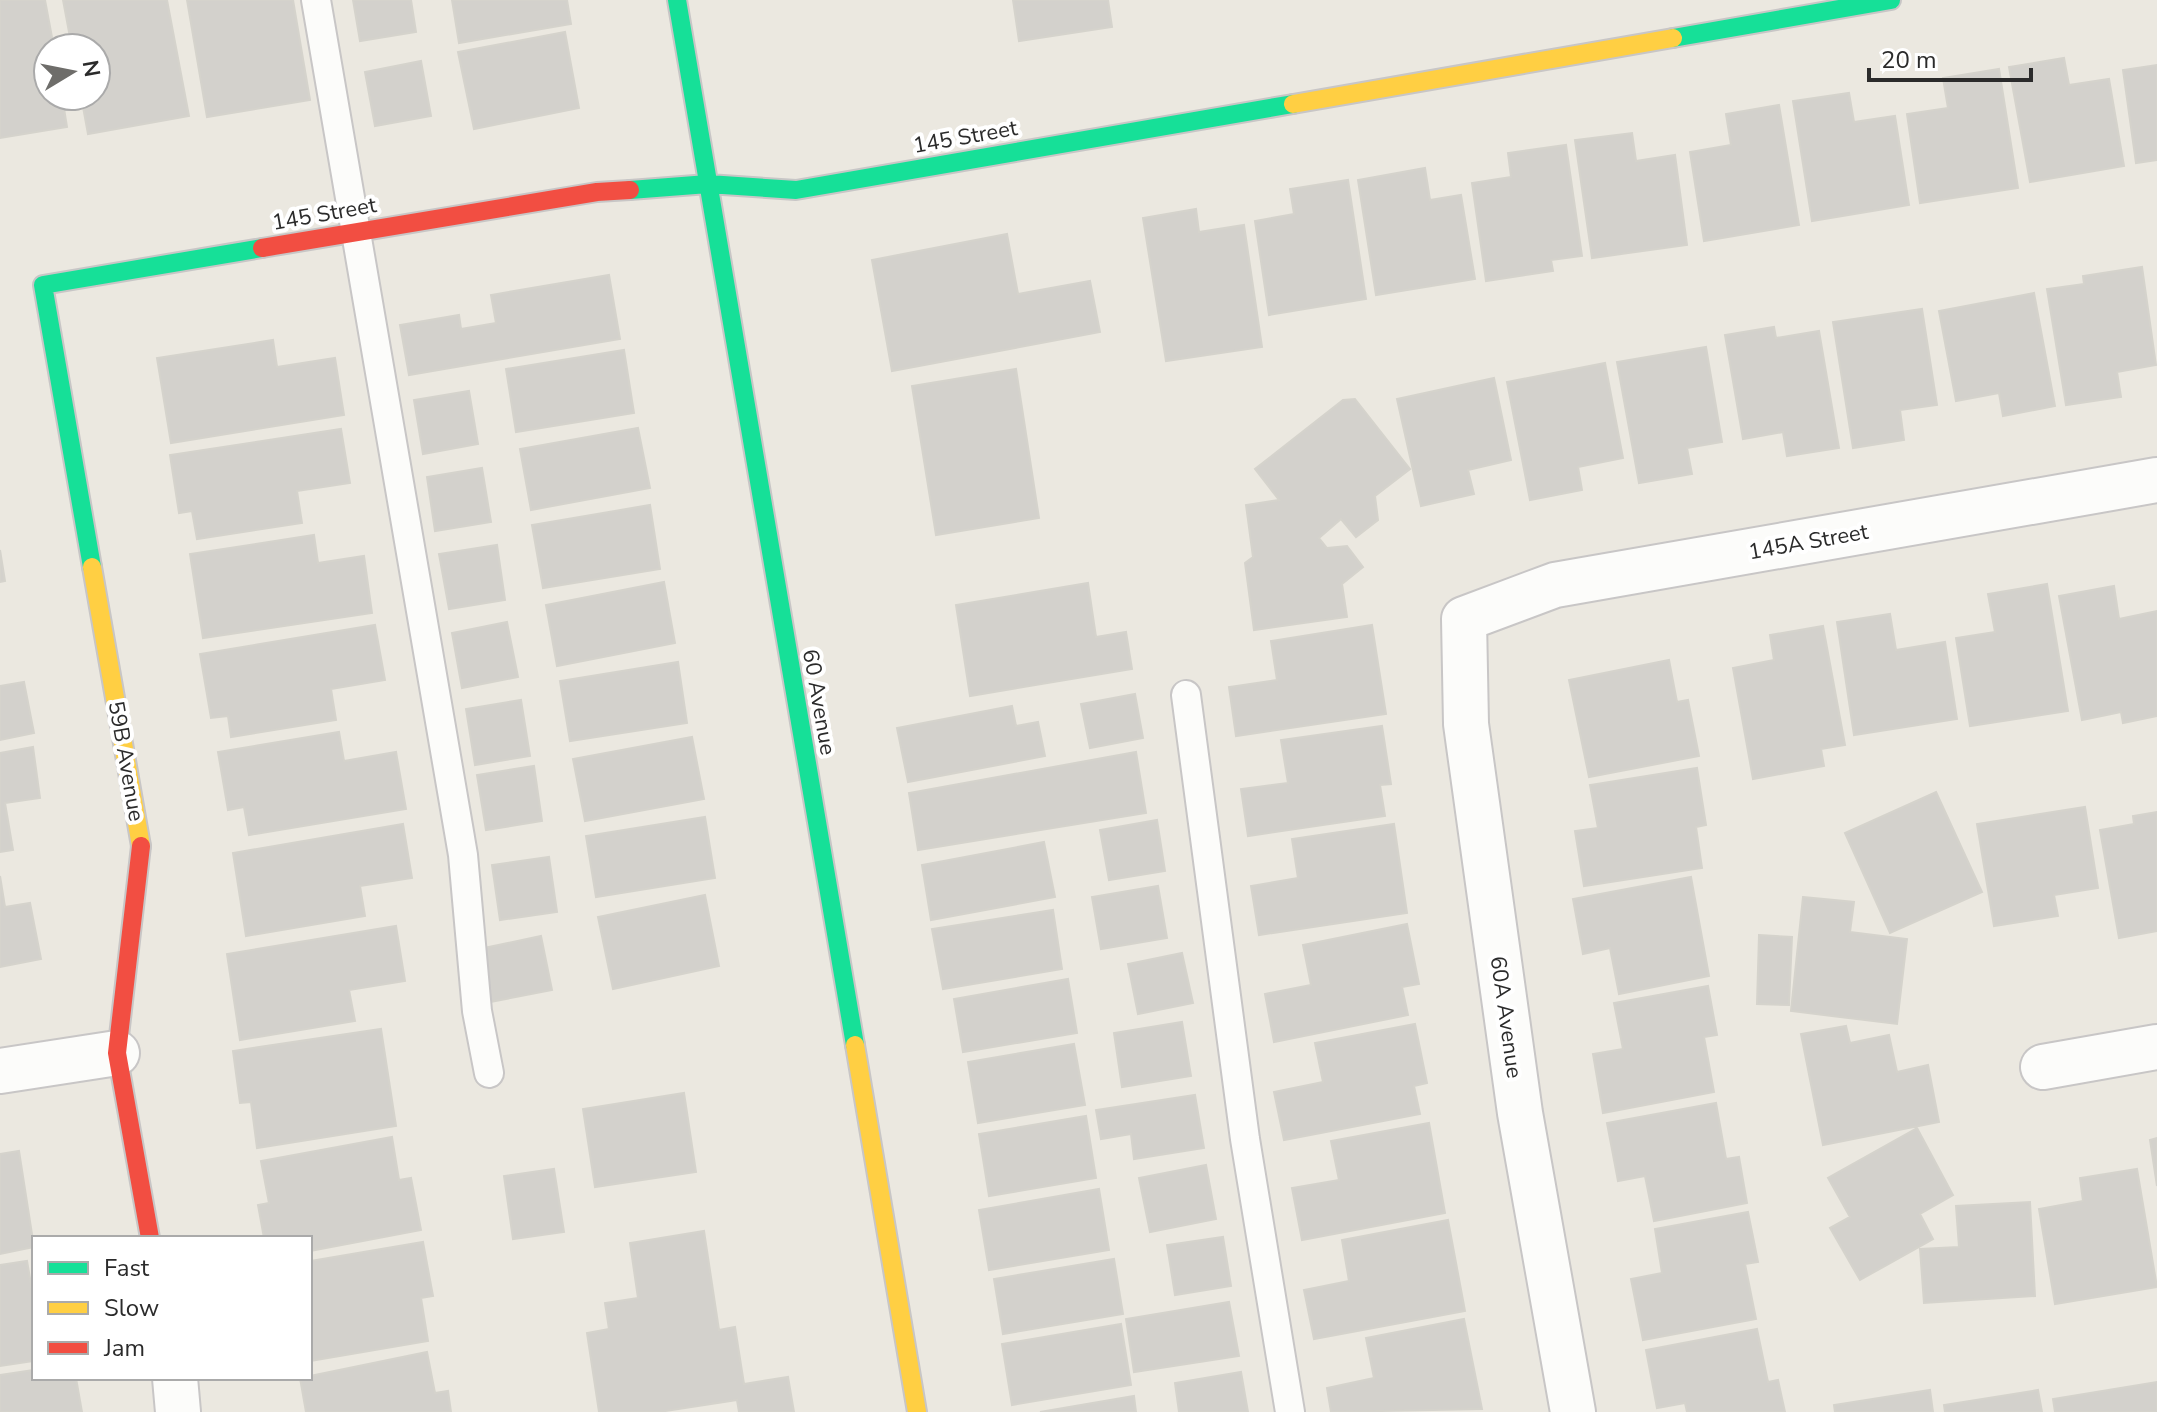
<svg xmlns="http://www.w3.org/2000/svg" width="2157" height="1412" viewBox="0 0 2157 1412" font-family="'Nunito Sans',sans-serif">
<rect width="100%" height="100%" fill="#ebe8e0"/>
<!-- building -->
<path fill="#d3d1cc" stroke="#d5d3cc" stroke-width="2" d="M0,0H45L54,48H48V96H62L67,127L0,138Z
M63,0H167L189,116L88,134L81,96H96V48H72Z
M187,0H293L310,100L207,117Z
M353,0H411L416,32L360,41Z
M452,0H567L571,24L459,43Z
M1013,0H1108L1112,27L1019,41Z
M565,32L579,108L474,129L458,52Z
M2064,58L2069,85L2109,79L2124,166L2030,182L2009,67Z
M421,61L431,116L375,126L365,72Z
M2157,65V160L2136,163L2123,70Z
M1999,69L2018,188L1920,203L1907,114L1948,108L1943,78Z
M1849,93L1854,122L1895,116L1909,205L1812,221L1793,101Z
M1779,105L1799,225L1704,241L1690,152L1731,145L1726,114Z
M1632,133L1636,161L1675,155L1687,245L1592,258L1575,140Z
M1566,145L1582,256L1551,260L1553,271L1486,281L1472,183L1511,177L1508,153Z
M1425,168L1430,200L1461,195L1475,279L1376,295L1358,180Z
M1348,180L1366,299L1269,315L1255,221L1294,214L1290,189Z
M1196,209L1199,232L1244,225L1262,347L1166,361L1143,218Z
M1007,234L1018,294L1090,281L1100,332L892,371L872,260Z
M2142,267L2156,365L2117,372L2121,397L2066,405L2047,289L2084,284L2083,276Z
M609,275L620,339L409,375L400,325L459,315L461,329L496,323L491,295Z
M2034,293L2055,406L2003,416L1999,393L1956,401L1939,311Z
M1922,309L1937,405L1900,410L1904,440L1853,448L1833,322Z
M1774,327L1776,338L1819,331L1839,448L1787,456L1783,432L1743,439L1725,335Z
M273,340L277,367L335,358L344,415L171,443L157,358Z
M1706,347L1722,442L1687,448L1692,474L1639,483L1617,362Z
M624,350L634,413L516,432L506,369Z
M1605,363L1623,458L1578,467L1582,490L1530,500L1507,382Z
M1016,369L1039,518L936,535L912,386Z
M1494,378L1511,460L1468,470L1474,494L1421,506L1397,399Z
M469,391L478,444L423,454L414,400Z
M1355,399L1410,469L1375,496L1378,520L1356,537L1341,519L1319,538L1327,548L1347,546L1363,567L1342,584L1347,617L1254,630L1245,563L1253,557L1246,505L1279,500L1255,469L1343,400Z
M638,428L650,488L531,510L520,449Z
M341,429L350,483L297,491L302,523L197,539L192,511L179,513L170,455Z
M482,468L491,522L435,531L427,477Z
M650,505L660,569L543,588L532,525Z
M314,535L318,563L364,556L372,613L203,638L190,554Z
M497,545L505,600L449,609L439,554Z
M0,550L5,581L0,582Z
M664,582L675,643L557,666L546,605Z
M1088,583L1096,637L1126,632L1132,669L970,696L956,605Z
M2047,584L2068,711L1970,726L1956,638L1995,632L1988,594Z
M2114,586L2119,619L2157,611V716L2123,723L2121,712L2082,720L2059,596Z
M1890,614L1896,650L1945,642L1957,719L1854,735L1837,622Z
M507,622L518,677L462,688L452,633Z
M375,625L385,680L331,689L336,720L231,737L228,716L211,718L200,654Z
M1372,625L1386,714L1236,736L1229,687L1277,680L1271,641Z
M1823,626L1845,745L1821,749L1824,766L1753,779L1733,668L1774,660L1770,635Z
M1669,660L1677,702L1688,700L1699,756L1589,777L1569,680Z
M678,662L687,723L570,741L560,681Z
M24,682L34,733L0,740V686Z
M1135,694L1143,738L1090,748L1081,704Z
M521,700L530,756L475,765L466,709Z
M1012,706L1016,726L1038,722L1045,756L908,782L897,728Z
M1382,726L1391,784L1380,785L1385,816L1248,836L1241,789L1288,783L1281,740Z
M339,732L344,761L396,752L406,809L249,835L244,807L228,810L218,752Z
M692,737L704,799L585,821L573,759Z
M33,747L40,798L5,803L13,850L0,852V753Z
M1136,752L1146,813L918,850L909,793Z
M534,766L542,821L486,830L477,775Z
M1697,768L1706,825L1696,827L1702,868L1584,886L1575,831L1598,828L1590,785Z
M1936,792L1982,892L1890,933L1845,833Z
M2085,807L2098,888L2054,895L2058,916L1994,926L1977,824Z
M2157,812V931L2119,938L2100,830L2134,824L2133,816Z
M705,817L715,878L596,897L586,836Z
M1157,820L1165,871L1109,880L1100,830Z
M403,824L412,878L360,886L365,916L246,936L233,853Z
M1394,824L1407,913L1259,935L1251,886L1298,878L1292,839Z
M1044,842L1055,897L931,920L922,865Z
M549,857L557,912L500,920L492,865Z
M0,876L5,907L30,903L41,959L0,967Z
M1691,877L1709,976L1619,994L1610,948L1583,954L1573,899Z
M1158,886L1167,938L1101,949L1092,897Z
M705,895L719,966L613,989L598,917Z
M1803,897L1854,902L1850,932L1907,939L1897,1024L1791,1011Z
M1053,910L1062,969L943,989L932,929Z
M1407,924L1419,984L1402,987L1408,1015L1274,1042L1265,994L1311,985L1303,945Z
M396,926L405,981L349,990L355,1021L240,1040L227,954Z
M1759,935L1792,937L1789,1005L1757,1004Z
M541,936L552,990L490,1002L479,949Z
M1182,953L1193,1003L1138,1014L1128,964Z
M1068,979L1077,1033L963,1052L954,999Z
M1708,986L1717,1035L1704,1037L1714,1092L1603,1113L1593,1054L1623,1049L1614,1003Z
M1182,1022L1191,1076L1122,1087L1114,1033Z
M1415,1024L1427,1083L1414,1086L1420,1114L1284,1140L1274,1092L1323,1082L1315,1043Z
M1846,1026L1850,1043L1889,1035L1897,1072L1928,1065L1939,1122L1823,1145L1801,1034Z
M381,1029L396,1126L257,1148L251,1102L240,1103L233,1051Z
M1074,1044L1085,1105L978,1123L968,1062Z
M684,1093L696,1172L595,1187L583,1109Z
M1195,1095L1204,1148L1134,1159L1131,1134L1101,1139L1096,1110Z
M1716,1103L1726,1159L1739,1157L1747,1203L1654,1221L1645,1176L1618,1181L1607,1123Z
M1086,1116L1096,1178L989,1196L979,1134Z
M1429,1123L1445,1213L1302,1240L1292,1188L1339,1180L1331,1141Z
M1917,1128L1953,1195L1920,1214L1933,1239L1860,1280L1830,1228L1850,1217L1828,1178Z
M392,1137L399,1180L411,1178L421,1230L310,1251V1238H264L258,1205L269,1203L261,1161Z
M2157,1138V1186L2150,1140Z
M19,1151L34,1247L0,1254V1154Z
M1206,1165L1216,1219L1150,1232L1139,1178Z
M554,1169L564,1232L513,1239L504,1176Z
M2137,1169L2157,1287L2055,1304L2039,1209L2083,1201L2080,1178Z
M1099,1189L1109,1250L989,1270L979,1210Z
M2030,1202L2035,1296L1924,1303L1920,1249L1959,1247L1956,1206Z
M1748,1212L1758,1262L1745,1264L1756,1319L1643,1340L1631,1279L1662,1273L1655,1229Z
M1448,1220L1465,1311L1314,1339L1304,1290L1349,1281L1342,1240Z
M704,1231L719,1330L735,1327L744,1384L788,1377L794,1412H739L737,1400L659,1412H599L587,1333L609,1329L605,1303L638,1298L630,1243Z
M1223,1237L1231,1286L1175,1295L1167,1245Z
M423,1242L433,1296L421,1298L428,1341L310,1361V1261Z
M1114,1259L1123,1314L1003,1334L994,1279Z
M27,1261L34,1301V1361L0,1366V1265Z
M1229,1302L1239,1356L1134,1372L1126,1319Z
M1464,1319L1482,1409L1331,1412L1327,1388L1374,1378L1366,1338Z
M1121,1324L1131,1385L1012,1405L1002,1344Z
M1757,1329L1768,1382L1778,1380L1785,1412H1687L1685,1403L1657,1408L1646,1350Z
M427,1352L435,1393L448,1391L451,1412H306L300,1378Z
M34,1370V1378H76L82,1412H0V1375Z
M1241,1372L1248,1412H1179L1175,1383Z
M2157,1382V1412H2055L2053,1399Z
M1930,1390L1933,1412H1835L1834,1405Z
M2038,1390L2042,1412H1945L1944,1405Z
M1134,1396L1136,1412H1040Z"/>
<g fill="none" stroke-linecap="round" stroke-linejoin="round">
<defs>
<path id="lane" d="M316,0L463,855L477,1011L489,1073
M1186,695L1245,1139L1290,1412"/>
<path id="street" d="M2043,1067L2157,1047
M0,1071L117,1053
M175,1378L178,1412
M1573,1412L1520,1113L1466,724L1464,619L1555,585L2157,480"/>
<path id="fast" d="M677,0L855,1045
M1673,38L1891,0
M630,190L708,184L796,190L1293,104
M92,567L43,285L262,248"/>
<path id="slow" d="M1293,104L1673,38
M92,567L141,846
M855,1045L917,1412"/>
<path id="jam" d="M262,248L597,192L630,190
M141,846L117,1053L150,1238"/>
</defs>
<!-- lane casing -->
<use href="#lane" stroke="#c8c6c6" stroke-width="32"/>
<!-- street casing -->
<use href="#street" stroke="#c8c6c6" stroke-width="48"/>
<!-- fast casing -->
<use href="#fast" stroke="#c8c6c6" stroke-width="22"/>
<!-- slow casing -->
<use href="#slow" stroke="#c8c6c6" stroke-width="22"/>
<!-- jam casing -->
<use href="#jam" stroke="#c8c6c6" stroke-width="22"/>
<!-- lane -->
<use href="#lane" stroke="#fcfcfa" stroke-width="28"/>
<!-- street -->
<use href="#street" stroke="#fcfcfa" stroke-width="44"/>
<!-- fast -->
<use href="#fast" stroke="#16e098" stroke-width="18"/>
<!-- slow -->
<use href="#slow" stroke="#ffcf43" stroke-width="18"/>
<!-- jam -->
<use href="#jam" stroke="#f24e42" stroke-width="18"/>
</g>
<g text-anchor="middle" stroke-width="8" stroke-linejoin="round" paint-order="stroke">
<!-- street labels -->
<g font-size="22" fill="#2b2b2b" stroke="#fff">
<text transform="translate(965 136) rotate(-10)" y="8">145 Street</text>
<text transform="translate(324 213) rotate(-10)" y="8">145 Street</text>
<text transform="translate(1808 541) rotate(-10)" y="8">145A Street</text>
<text transform="translate(820 702) rotate(80)" y="8">60 Avenue</text>
<text transform="translate(127 761) rotate(80)" y="8">59B Avenue</text>
<text transform="translate(1507 1017) rotate(82)" y="8">60A Avenue</text>
</g>
</g>
<!-- legend -->
<rect x="32" y="1236" width="280" height="144" fill="#ffffff" stroke="#aaaaaa" stroke-width="2"/>
<rect x="48" y="1262" width="40" height="12" fill="#16e098" stroke="#aaaaaa" stroke-width="2"/>
<text x="104" y="1276" font-size="24" fill="#2b2b2b">Fast</text>
<rect x="48" y="1302" width="40" height="12" fill="#ffcf43" stroke="#aaaaaa" stroke-width="2"/>
<text x="104" y="1316" font-size="24" fill="#2b2b2b">Slow</text>
<rect x="48" y="1342" width="40" height="12" fill="#f24e42" stroke="#aaaaaa" stroke-width="2"/>
<text x="104" y="1356" font-size="24" fill="#2b2b2b">Jam</text>
<!-- north arrow -->
<g transform="translate(72 72) rotate(80)"><circle r="38" fill="#ffffff" stroke="#aaaaaa" stroke-width="2"/>
<path d="M0-6L14 30L0 20L-14 30Z" fill="#6e6d6a"/>
<text y="-12" font-size="22" font-weight="bold" text-anchor="middle" fill="#2b2b2b">N</text>
</g>
<!-- scale -->
<path d="M1869 68v12h162v-12" fill="none" stroke="#2b2b2b" stroke-width="4"/>
<text x="1881" y="68" font-size="24" fill="#2b2b2b" stroke="#ffffff" stroke-width="6" paint-order="stroke">20 m</text>
</svg>
